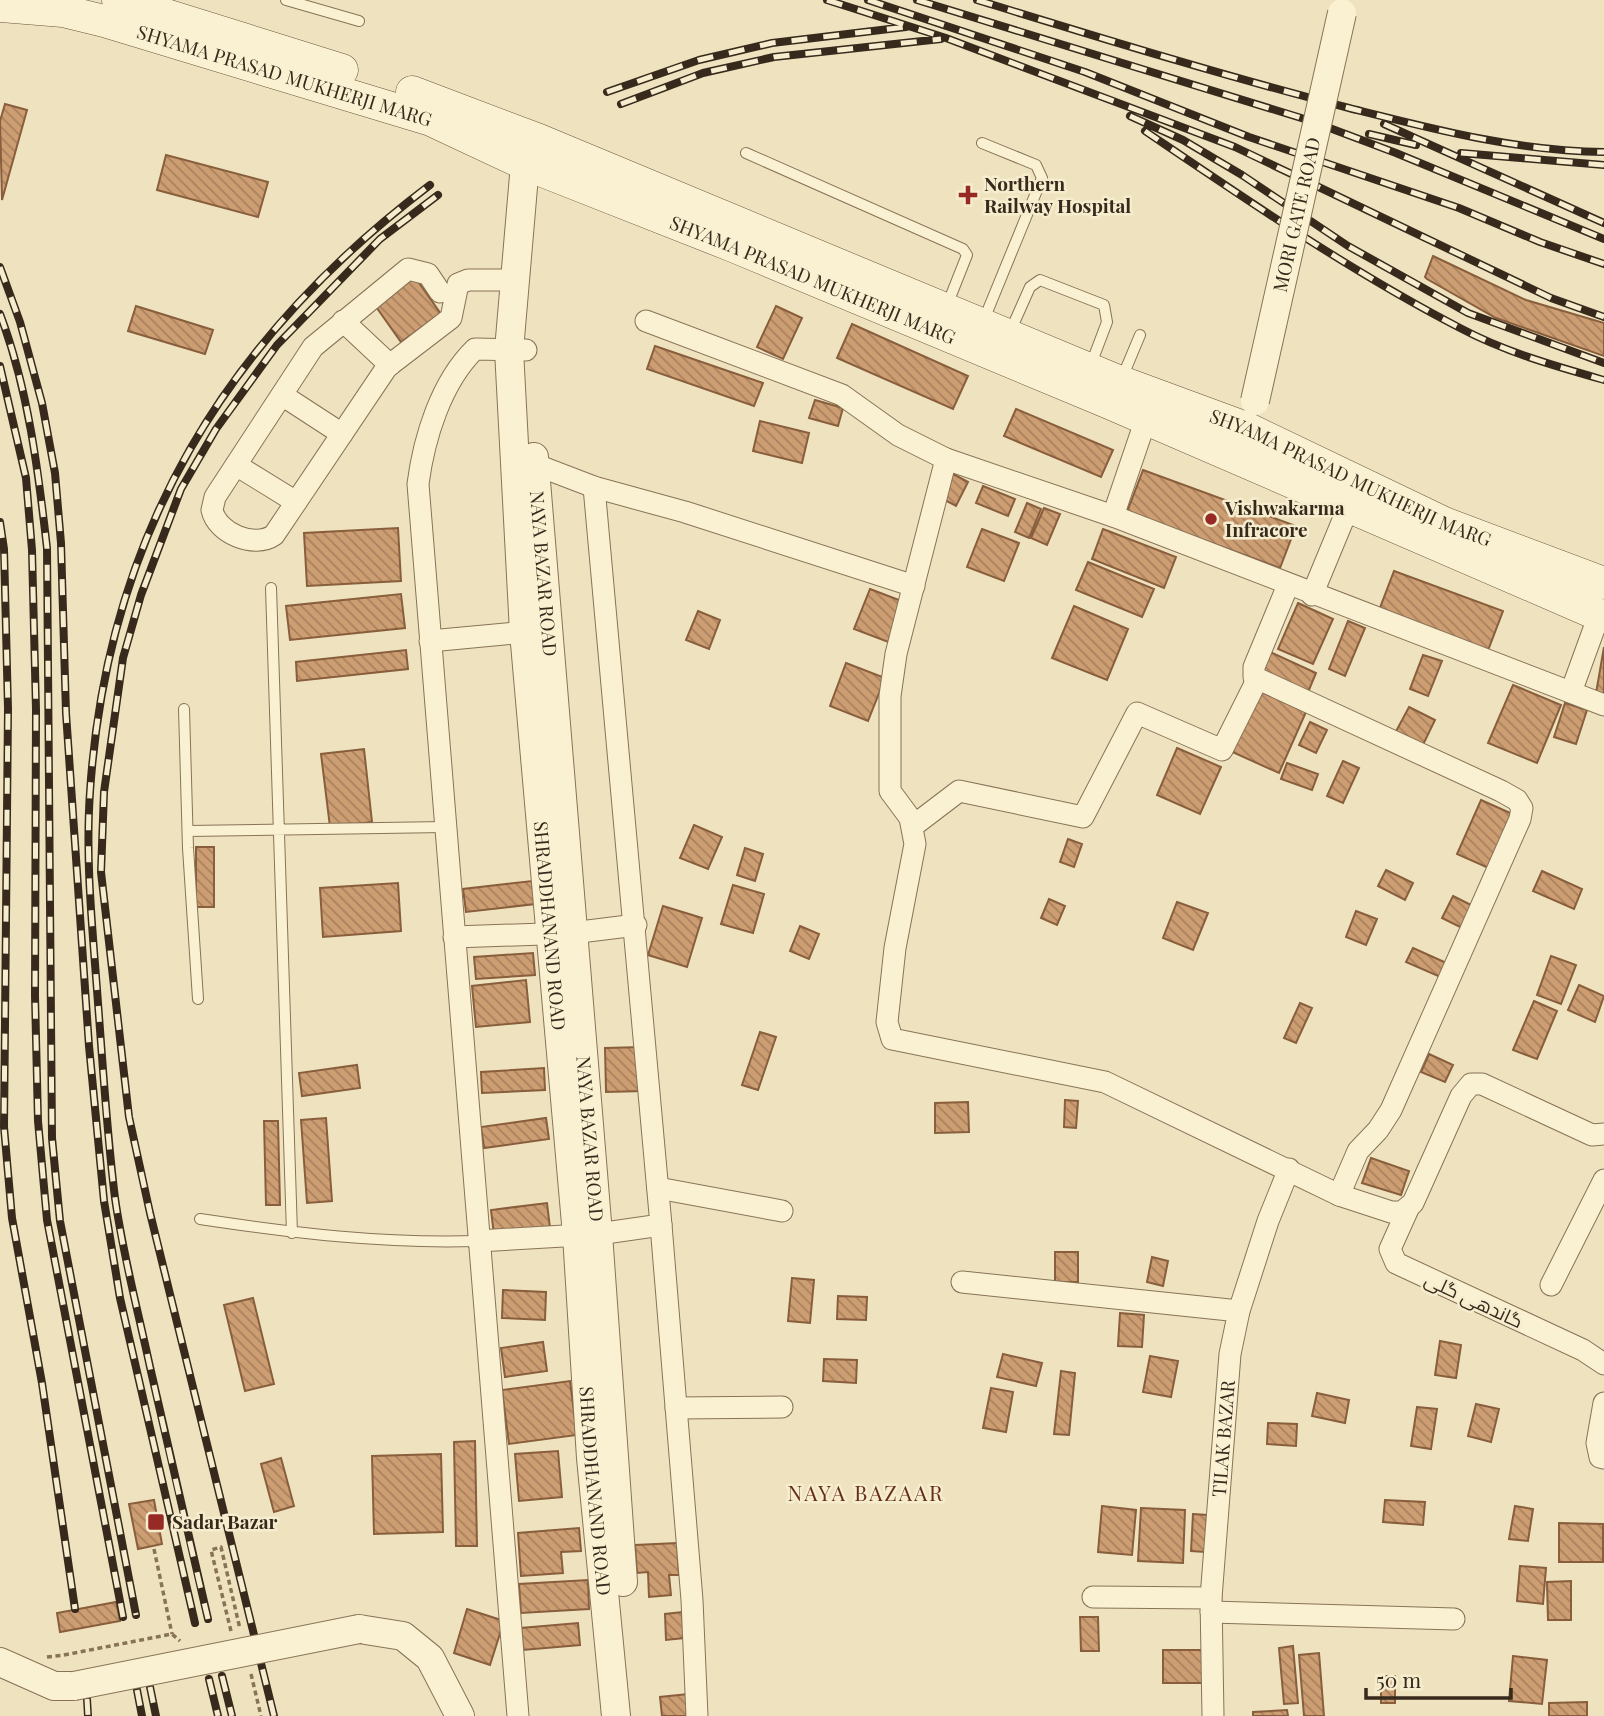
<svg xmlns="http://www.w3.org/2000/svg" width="1604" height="1716" viewBox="0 0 1604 1716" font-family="'Playfair Display',Cairo,serif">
<defs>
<pattern id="building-back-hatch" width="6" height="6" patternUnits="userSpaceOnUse" patternTransform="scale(1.75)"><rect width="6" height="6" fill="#ce9e73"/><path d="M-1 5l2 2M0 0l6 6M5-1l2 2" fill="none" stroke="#a8815e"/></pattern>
</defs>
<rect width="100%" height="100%" fill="#efe3bf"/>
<!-- building -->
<path fill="url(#building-back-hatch)" stroke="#885e3c" stroke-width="2" d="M5,104L27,110L2,200L0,121Z
M166,155L268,182L258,217L157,190Z
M1433,256L1526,300L1604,323V356L1496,318L1427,279L1425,277Z
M412,273L441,314L401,342L372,301Z
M136,306L213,330L205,354L128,331Z
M776,306L802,318L783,359L757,347Z
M852,324L968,376L953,409L837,358Z
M655,346L763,383L754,406L647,369Z
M815,400L843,408L838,426L809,418Z
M1016,409L1113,450L1101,477L1004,436Z
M760,421L809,433L802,463L753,451Z
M1143,470L1296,526L1280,568L1127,512Z
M953,474L968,482L956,506L941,498Z
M983,486L1015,499L1008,516L976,503Z
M1027,503L1041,509L1029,538L1015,532Z
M1044,508L1060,514L1047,545L1031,538Z
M398,528L401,581L307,586L304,533Z
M982,529L1019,543L1004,581L967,567Z
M1103,529L1176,557L1164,588L1092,559Z
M1088,562L1154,589L1142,617L1076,590Z
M1394,571L1503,611L1487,653L1378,613Z
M870,589L907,603L891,643L854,629Z
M401,594L405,628L290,640L286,606Z
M1298,603L1333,619L1313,664L1278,649Z
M1074,606L1128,629L1107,680L1052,658Z
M698,611L720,620L709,649L686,640Z
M1348,621L1365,628L1345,676L1329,669Z
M1604,647V702L1595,699Z
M406,650L408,669L297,681L296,662Z
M1270,652L1316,673L1306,697L1261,673Z
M1423,655L1442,661L1428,696L1410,689Z
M846,663L885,678L868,721L830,706Z
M1513,685L1561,705L1537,763L1488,743Z
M1255,689L1306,712L1279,773L1228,750Z
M1565,703L1587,710L1576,744L1554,737Z
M1409,707L1435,720L1421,749L1394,735Z
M1310,722L1327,730L1316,753L1299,745Z
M1177,748L1221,767L1200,814L1157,795Z
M364,749L372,822L330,827L321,754Z
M1343,761L1359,768L1343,803L1327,796Z
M1287,763L1318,774L1312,790L1281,779Z
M1481,800L1517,816L1493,870L1457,854Z
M694,825L722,837L708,869L680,858Z
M1068,839L1082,844L1074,867L1060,862Z
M196,847H214V907H196Z
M745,848L763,854L755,881L737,875Z
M1386,870L1413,883L1405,900L1378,886Z
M1542,871L1582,889L1574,909L1533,891Z
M532,881L535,904L466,912L463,889Z
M398,883L401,931L323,937L320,888Z
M733,885L764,894L753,933L721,924Z
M1453,896L1477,908L1466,930L1442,918Z
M1049,899L1065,906L1057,925L1041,918Z
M1177,902L1208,913L1193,950L1163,938Z
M663,906L702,918L687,967L648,955Z
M1356,911L1377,919L1366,945L1346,937Z
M800,926L819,934L809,959L790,951Z
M1413,948L1451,965L1445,979L1406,962Z
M533,953L535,975L476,979L474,957Z
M1551,956L1576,965L1561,1004L1537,995Z
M526,980L530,1022L476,1027L472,986Z
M1579,985L1604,996L1595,1022L1568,1010Z
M1534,1001L1557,1011L1537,1059L1513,1050Z
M1300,1003L1312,1008L1296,1043L1284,1038Z
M760,1032L776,1037L758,1090L742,1085Z
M642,1047L643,1091L606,1092L605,1048Z
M1429,1054L1453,1065L1445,1082L1421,1072Z
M357,1065L360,1088L302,1096L299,1073Z
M544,1068L545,1090L482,1093L481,1072Z
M1065,1100L1078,1101L1076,1128L1064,1127Z
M968,1102L969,1132L935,1133V1103Z
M326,1118L332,1201L307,1203L301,1120Z
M546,1118L549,1139L484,1148L481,1127Z
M264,1121H278L280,1205H266Z
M1371,1158L1409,1171L1401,1195L1362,1183Z
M547,1203L550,1228L494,1235L491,1210Z
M1055,1252H1078V1282H1055Z
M1152,1257L1168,1261L1163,1286L1147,1282Z
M792,1278L814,1280L810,1323L788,1321Z
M503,1290L546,1292L545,1320L502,1318Z
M838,1296L867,1297L866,1320L837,1319Z
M253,1298L274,1384L245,1391L224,1305Z
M1120,1313L1144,1315L1142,1347L1118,1346Z
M1440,1341L1461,1345L1456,1378L1435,1375Z
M543,1342L547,1371L505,1377L501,1348Z
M1003,1354L1042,1363L1036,1386L997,1377Z
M1150,1356L1178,1361L1171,1397L1143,1392Z
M824,1359L857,1360L856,1383L823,1381Z
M1061,1371L1075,1373L1069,1435L1054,1434Z
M570,1381L577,1435L509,1444L502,1390Z
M991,1388L1013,1392L1006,1432L983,1428Z
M1317,1393L1349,1400L1345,1423L1312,1416Z
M1476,1404L1499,1409L1491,1442L1468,1436Z
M1417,1407L1437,1409L1431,1449L1411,1446Z
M1268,1423L1297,1424L1296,1446L1267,1444Z
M475,1441L477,1546H456L454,1442Z
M558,1451L562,1497L519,1501L515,1454Z
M441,1454L443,1532L374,1534L372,1456Z
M281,1458L294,1506L274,1512L261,1464Z
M154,1500L162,1544L138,1549L129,1504Z
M1385,1500L1425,1502L1423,1525L1383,1522Z
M1102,1506L1136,1510L1132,1555L1098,1552Z
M1515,1506L1533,1509L1528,1541L1509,1539Z
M1141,1508L1185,1510L1183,1563L1138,1561Z
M1193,1514L1207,1515L1205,1552L1191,1551Z
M1559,1523L1603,1524V1562H1559Z
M579,1528L581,1551L561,1552L563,1573L521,1576L518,1533Z
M677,1543L679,1575H669L671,1595L649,1597L648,1572L637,1573L635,1545Z
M1520,1566L1546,1568L1543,1604L1517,1601Z
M588,1580L589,1609L521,1613L519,1584Z
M1571,1581V1620H1548L1547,1582Z
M116,1602L120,1621L60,1632L57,1613Z
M467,1609L504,1621L490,1665L454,1653Z
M682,1612L684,1638L666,1640L665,1614Z
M1080,1617H1098L1099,1651H1081Z
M578,1623L580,1645L523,1650L521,1628Z
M1293,1646L1298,1703L1284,1704L1279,1648Z
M1163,1650H1204V1683H1163Z
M1319,1653L1324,1716H1304L1299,1655Z
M1513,1656L1547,1660L1542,1704L1509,1701Z
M1381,1676H1395V1703H1381Z
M688,1694L690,1716H662L660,1697Z
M1587,1702V1716H1549V1703Z
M1287,1710L1288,1716H1253V1712Z"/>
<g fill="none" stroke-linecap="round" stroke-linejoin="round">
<defs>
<path id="service" d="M286,0L359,21
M982,143L1036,165L1042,178L983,322
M746,153L963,249L967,255L946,308
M1010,332L1030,287L1040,280L1104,305L1107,322L1090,367
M1122,378L1140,335
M271,588L292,1233
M184,709L188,848L198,999
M188,831L445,827
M200,1219C293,1233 384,1244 478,1241"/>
<g id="minor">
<path d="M440,292L428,274L408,269L313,347L215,497L212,510C217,533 254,549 274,535L387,367L451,318L458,284L468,280H515"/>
<path d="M343,321L390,365"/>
<path d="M646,321L842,395L898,435L946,459L1113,516L1604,705"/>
<path d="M282,395L342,434"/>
<path d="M946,459L896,654L890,696V791L910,818L915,844L895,948L887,1022L892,1039L1105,1082L1339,1195L1391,1212H1402L1413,1203L1461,1096L1471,1084H1482L1592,1135L1604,1134"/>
<path d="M534,464L594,487L685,512L914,586"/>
<path d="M236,465L296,502"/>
<path d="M594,487L661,1225L692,1600L697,1716"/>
<path d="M1113,516L1145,422"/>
<path d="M1288,585L1254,667V677L1501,791L1517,800L1522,808L1520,819L1391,1110L1378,1130L1358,1151L1339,1195"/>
<path d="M1312,595L1348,508"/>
<path d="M430,641L536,631"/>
<path d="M1571,692L1599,615"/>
<path d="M913,826L959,791L1083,817L1137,713L1222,750L1257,680"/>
<path d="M454,937L572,933L636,925"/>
<path d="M658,1188L782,1211"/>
<path d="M1408,1209L1390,1249L1396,1263L1583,1350L1604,1364"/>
<path d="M478,1241L598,1234L661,1225"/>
<path d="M962,1282L1239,1311"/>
<path d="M1551,1285L1604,1180"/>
<path d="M1604,1403L1597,1443L1600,1457L1604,1458"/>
<path d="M676,1408L782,1407"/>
<path d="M1093,1597L1211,1598"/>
<path d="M1211,1612L1454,1619"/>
<path d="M518,1716L418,484C424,438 441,382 475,349L526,350"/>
<path id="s1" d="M1213,1716L1211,1598L1230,1354L1239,1311L1268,1221L1289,1169"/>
</g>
<g id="tertiary">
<path id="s2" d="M536,145L525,164L509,350L524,632L577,1235L591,1458L616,1716"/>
<path id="s3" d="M534,457L598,1234L623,1582"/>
<path d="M359,1629L403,1636L430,1658L460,1716"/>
<path d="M0,1662L54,1686H74"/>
</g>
<g id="secondary">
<path d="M118,0L342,70"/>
<path id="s4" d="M0,6L63,11L104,21L431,120L525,164L733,246L1107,402L1604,617"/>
<path id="s5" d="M412,92L539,140L1113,379L1246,428L1444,523L1604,583"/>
</g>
</defs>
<!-- service casing -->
<use href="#service" stroke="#887357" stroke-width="12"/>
<!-- minor casing -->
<use href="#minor" stroke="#887357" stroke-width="23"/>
<!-- tertiary casing -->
<use href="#tertiary" stroke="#887357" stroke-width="30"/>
<!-- secondary casing -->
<use href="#secondary" stroke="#69543a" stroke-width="33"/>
<!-- path -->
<path stroke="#887357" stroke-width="3.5" stroke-dasharray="5 3.5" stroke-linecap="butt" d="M154,1549L172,1634
M231,1631L211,1550L221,1547L240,1629
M47,1657L64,1655
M251,1674L261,1716"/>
<!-- service -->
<use href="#service" stroke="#faf0d2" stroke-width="10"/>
<!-- minor -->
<use href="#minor" stroke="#faf0d2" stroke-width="21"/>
<!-- tertiary -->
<use href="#tertiary" stroke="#faf0d2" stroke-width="28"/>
<!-- secondary -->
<use href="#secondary" stroke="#faf0d2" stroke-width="32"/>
<defs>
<path id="rail" d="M827,0L946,38L1235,147L1551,298L1604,317
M868,0L1085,72L1249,137L1459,208L1540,242L1604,264
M917,0L1311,121L1396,153L1604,239
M977,0C1101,38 1224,76 1349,108C1433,129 1516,151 1604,152
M607,92L699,60L772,43L906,27
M621,104L703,73L774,57L941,39
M1130,116L1183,140L1242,175L1348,246L1468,313L1604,363
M1384,124L1604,223
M1145,131C1247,200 1350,271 1460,328C1505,352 1555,366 1604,380
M1369,134L1416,145
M1461,153L1604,165
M0,267L20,322L42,403L55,473L61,543L66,713L89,1046L104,1201L120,1298L195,1623
M0,314C28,388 38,469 47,548L52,1138L60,1221L136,1615
M0,366L26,478L32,550L36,710L35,996L38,1121L47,1220L123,1617
M0,522L4,549L8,709L4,1127L12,1218L42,1383L75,1609
M208,1619C188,1535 169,1451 150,1367C138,1311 123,1255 115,1198C107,1134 103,1068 98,1003C93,933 85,863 90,792C107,534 226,339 430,185
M222,1676L232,1716
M209,1679L218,1716
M150,1687L156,1716
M137,1690L142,1716
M87,1699L88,1716
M274,1716L150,1213L129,1117L101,872L104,792L123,658L141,595L181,489L216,429L277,345L380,239L438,195"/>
</defs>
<!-- rail casing -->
<use href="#rail" stroke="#372a1c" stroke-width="8"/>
<!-- rail -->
<use href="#rail" stroke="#f6edce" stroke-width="5" stroke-dasharray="16" stroke-linecap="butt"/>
<defs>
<g id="tertiary-bridge">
<path id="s6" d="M1255,401L1342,13"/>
<path d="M74,1686L359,1629"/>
</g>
</defs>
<!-- tertiary-bridge casing -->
<use href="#tertiary-bridge" stroke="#887357" stroke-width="30" stroke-linecap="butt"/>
<!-- path-bridge -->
<path stroke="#887357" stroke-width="3.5" stroke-dasharray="5 3.5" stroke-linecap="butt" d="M64,1655L172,1634L180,1641"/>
<!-- tertiary-bridge -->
<use href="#tertiary-bridge" stroke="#faf0d2" stroke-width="28"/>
</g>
<!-- markers -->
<g fill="#982a25" stroke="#f6edce" stroke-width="2.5">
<path d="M964.5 184.5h7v7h7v7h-7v7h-7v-7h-7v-7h7z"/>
<circle cx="1211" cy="519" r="7"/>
<rect x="147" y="1513" width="18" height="18" rx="3.5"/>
</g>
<g text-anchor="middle" stroke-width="5" stroke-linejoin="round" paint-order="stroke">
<!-- street labels -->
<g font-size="19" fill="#372a1c" stroke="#f6edce">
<text dy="7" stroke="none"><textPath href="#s4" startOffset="294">SHYAMA PRASAD MUKHERJI MARG</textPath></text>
<text dy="7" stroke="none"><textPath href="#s6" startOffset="191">MORI GATE ROAD</textPath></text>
<text dy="7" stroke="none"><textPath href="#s4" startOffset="861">SHYAMA PRASAD MUKHERJI MARG</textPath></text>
<text dy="7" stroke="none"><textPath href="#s5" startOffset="1015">SHYAMA PRASAD MUKHERJI MARG</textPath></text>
<text dy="7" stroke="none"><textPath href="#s3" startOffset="117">NAYA BAZAR ROAD</textPath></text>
<text dy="7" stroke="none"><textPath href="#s2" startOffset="786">SHRADDHANAND ROAD</textPath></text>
<text dy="7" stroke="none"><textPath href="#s3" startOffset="684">NAYA BAZAR ROAD</textPath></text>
<text transform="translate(1474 1300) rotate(25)" y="7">گاندھی گلی</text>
<text dy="7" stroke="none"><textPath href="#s1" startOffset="278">TILAK BAZAR</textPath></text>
<text dy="7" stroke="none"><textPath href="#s2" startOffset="1353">SHRADDHANAND ROAD</textPath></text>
</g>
<!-- poi labels -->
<g font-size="19" font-weight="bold" fill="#372a1c" stroke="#f6edce" text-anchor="start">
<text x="984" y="191">Northern<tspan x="984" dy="22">Railway Hospital</tspan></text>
<text x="1225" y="515">Vishwakarma<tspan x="1225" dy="22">Infracore</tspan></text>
<text x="172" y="1529">Sadar Bazar</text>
</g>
<!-- neighbourhood labels -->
<g font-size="21" letter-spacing="2" fill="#652d1a" stroke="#f6edce">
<text x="866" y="1501">NAYA BAZAAR</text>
</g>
</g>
<!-- scale -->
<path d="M1366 1688v10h145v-10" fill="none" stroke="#372a1c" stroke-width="3.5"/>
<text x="1376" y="1688" font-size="21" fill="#372a1c" stroke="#f6edce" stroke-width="5" paint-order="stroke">50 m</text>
</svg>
